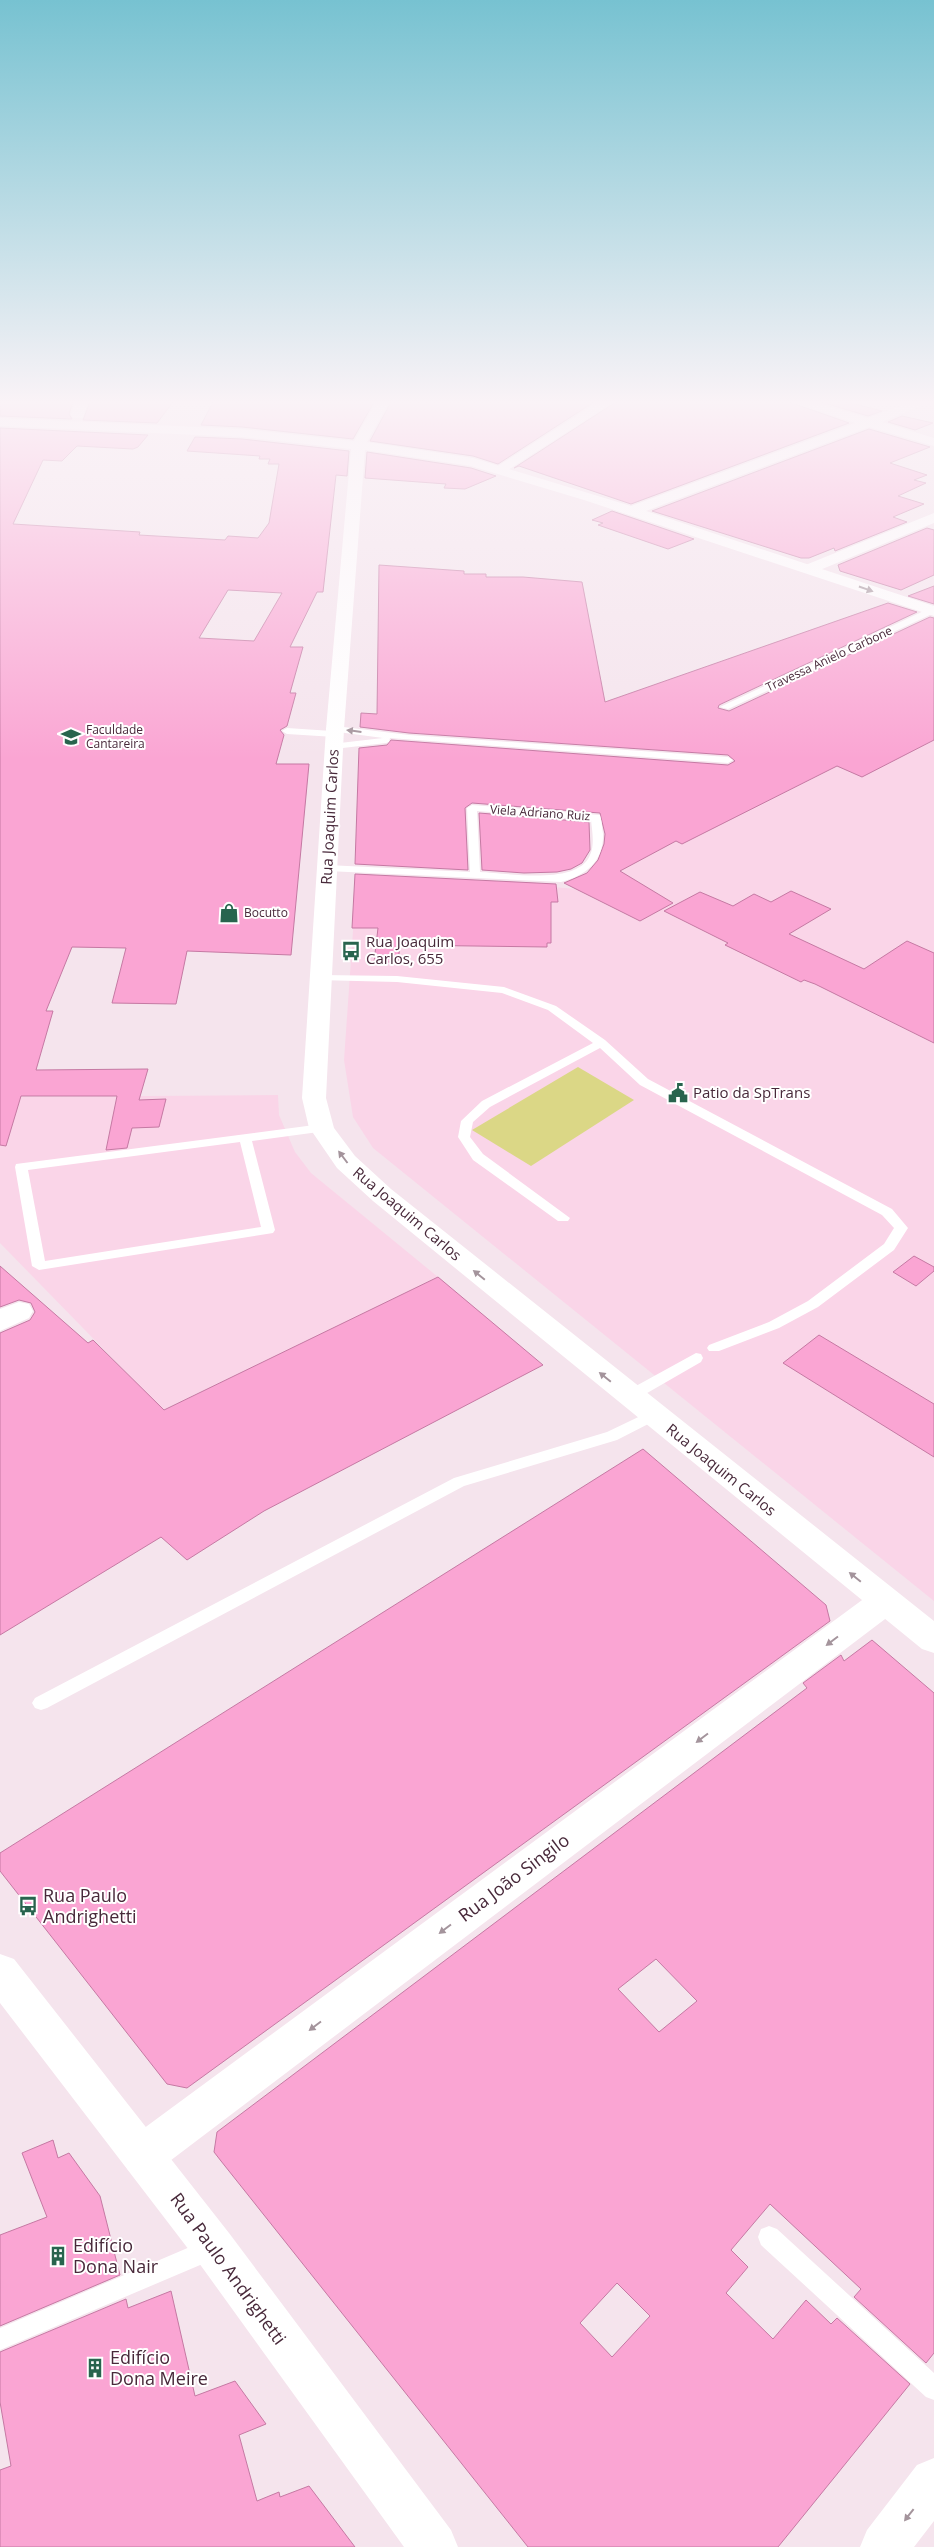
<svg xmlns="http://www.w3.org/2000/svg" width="934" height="2547" viewBox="0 0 934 2547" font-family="'Open Sans',sans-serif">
<rect width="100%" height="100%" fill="#f5e4ed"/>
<!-- built -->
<path fill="#fad5e8" d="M918,715L934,722V1601L373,1148L353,1117L344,1060L357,874L580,889Z
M278,1095L279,1115L295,1152L311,1173L438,1277L163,1410L0,1243V1097Z"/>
<!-- green -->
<path fill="#dbd786" d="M578,1067L634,1100L531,1166L472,1130Z"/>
<!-- building -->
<path fill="#faa5d3" stroke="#c579a3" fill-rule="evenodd" d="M0,402H73L69,414L72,419L0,416Z
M90,402H173L157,423L83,420Z
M213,402H374L353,439L242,427L201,425Z
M391,402H594L498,464L473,456L370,441Z
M616,402H789L849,423L631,504L519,466L514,468Z
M821,402H847L882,411L868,416Z
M902,416L933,423L915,430L888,422Z
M0,428L148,435L138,447L133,449L77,446L62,461L43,460L13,524L140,532L139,535L225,540L228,536L258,538L269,523L279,464H268L270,459H259L260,456L187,451L195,437L242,439L349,451L347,476L336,475L323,592H317L290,647H303L290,693H296L287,726L280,730L284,735L276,764H309L291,955L187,951L176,1004L112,1003L126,948L72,947L46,1011H53L36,1070L148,1069L139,1100L166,1099L159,1127L132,1128L127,1148L106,1150L117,1096H21L6,1146L0,1145ZM228,590L282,593L254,641L199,638Z
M869,429L930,447L890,463L927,475L914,480L926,483L898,496L924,504L893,517L907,522L835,551L834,548L809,558H801L652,511Z
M367,452L471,468L496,476L465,489L444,488L446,484L365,478Z
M612,511L694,539L668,549L598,525L603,523L592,520Z
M927,528L934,530V575L901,590L840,571L838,565Z
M379,565L464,571V574H486V577H523L582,582L605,702L888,603L917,612L719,705L718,708L729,711L930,617L934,618V740L862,777L837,766L682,844L676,841L620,871L673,903L640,921L564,883L587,873L598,860L604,844L605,834L600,813L472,803L465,808L468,870L355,864L359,748L387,745L391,740L728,765L735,761L728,755L409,733L360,727L361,713L377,714Z
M934,586V604L908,596Z
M479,813L589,822L590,850L582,863L571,869L557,872L524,873L482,870Z
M355,874L556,884L558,902H551V943H547V947L400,945L398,962H374L378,928H352Z
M791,891L831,909L789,934L864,969L907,941L934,953V1043L815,984L804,980L801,982L725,945L728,943L664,911L700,892L733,906L754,894L771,902Z
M914,1256L934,1267V1271L916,1286L893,1272Z
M0,1266L88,1343L93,1340L164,1410L438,1277L543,1365L264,1511L187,1560L161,1537L0,1635V1333L30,1320L35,1312L31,1303L19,1300L0,1307Z
M819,1335L934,1404V1457L783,1363Z
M643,1449L826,1605L830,1621L187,2088L167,2084L0,1871V1853Z
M872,1640L934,1693V2353L926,2363L854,2297L861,2289L770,2204L731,2250L748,2267L726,2293L773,2339L806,2300L831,2324L837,2318L910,2384L778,2547H528L221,2161L214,2152L217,2132L807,1688L803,1683L841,1655L844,1661ZM656,1959L697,2001L659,2032L618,1989ZM617,2283L650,2316L612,2357L580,2323Z
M53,2140L58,2158L69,2153L100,2196L120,2275L0,2326V2235L47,2217L22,2153Z
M171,2291L195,2396L235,2381L266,2424L239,2435L257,2501L279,2492L280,2497L309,2486L355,2547H0V2470L11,2466L0,2402V2352L126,2299L128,2308Z"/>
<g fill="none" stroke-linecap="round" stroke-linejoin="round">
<!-- service -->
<path fill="#fff" fill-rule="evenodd" d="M928,609H934V613L728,709L720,707Z
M335,726L409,735L728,757L733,760L728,763L390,738L389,742L386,743L334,749L329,746L331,744L383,738L338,732V736L335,737L287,734L282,731L287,728L332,731L330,729Z
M472,805L600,815C602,821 602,828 603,834C604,861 586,876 561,882L327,871L322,868L327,865L470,872L467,808ZM477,811L591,820C592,831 595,844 590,855C578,886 507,873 480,872Z
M321,975L397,976L504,987L556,1006L605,1040L648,1079L892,1209L908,1228L894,1250L818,1307L779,1328L719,1351H709L707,1348L709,1345L769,1322L808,1301L884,1244L894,1228L882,1215L640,1085L600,1048L490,1107L473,1122L470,1137L483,1154L570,1218L568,1221H558L473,1160L458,1137L461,1121L482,1101L593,1043L548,1010L502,993L397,982L317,980V976Z
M322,1124L326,1125L328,1128L326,1131L252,1141L275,1230L273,1233L39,1270L32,1266L15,1167L16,1164ZM240,1142L261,1227L45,1261L28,1170Z
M696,1353L701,1354L703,1358L701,1362L635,1400H625L623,1396L625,1392Z
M653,1410L658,1411L660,1415L658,1419L617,1440L464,1486L47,1708L41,1710L35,1708L32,1703L35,1698L454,1478L607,1432Z
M769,2226L777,2229L934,2373V2400L926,2397L761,2245L758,2237L761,2229Z
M211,2238L219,2241L222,2249L219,2257L0,2350V2328Z"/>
<!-- minor -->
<path fill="#fff" fill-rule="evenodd" d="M75,402H88L83,418H73L71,415Z
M598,402H614L505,472H495L493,469Z
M934,513V523L815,572H803L801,569L803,566Z
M19,1302L29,1304L33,1311L29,1318L0,1331V1309Z
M885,1588L897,1592L901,1601L897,1610L158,2170L143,2176L128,2170L122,2155L128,2140L873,1592Z"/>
<!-- tertiary -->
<path fill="#fff" fill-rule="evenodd" d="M376,402H389L367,442L473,458L631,506L855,423L791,402H813L868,418L911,402H930L882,422L934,438V446L869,427L646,511L934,606V616L584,500L471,466L365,450L344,729L326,1098L334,1128L355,1156L391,1189L934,1621V1653L922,1649L373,1201L337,1168L313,1133L309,1128L302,1098L326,729L351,449L242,437L0,426V418L242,429L354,441Z"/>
<!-- secondary -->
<path fill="#fff" fill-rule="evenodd" d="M0,1954L14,1959L229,2233L451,2530L458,2547H404L199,2263L0,2003Z
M934,2458V2521L914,2547H860L867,2530L917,2465Z"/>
</g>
<!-- one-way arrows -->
<defs><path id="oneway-solid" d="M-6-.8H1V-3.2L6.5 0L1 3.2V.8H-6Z" transform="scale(1.25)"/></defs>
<g fill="#a4949c">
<use href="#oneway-solid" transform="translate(866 589) rotate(19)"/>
<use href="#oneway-solid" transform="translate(354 731) rotate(-173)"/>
<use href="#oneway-solid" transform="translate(343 1157) rotate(-127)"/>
<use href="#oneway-solid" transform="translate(479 1275) rotate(-141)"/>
<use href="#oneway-solid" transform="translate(605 1377) rotate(-141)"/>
<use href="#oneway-solid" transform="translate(855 1577) rotate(-141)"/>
<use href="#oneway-solid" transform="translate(832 1641) rotate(143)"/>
<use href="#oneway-solid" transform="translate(702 1738) rotate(143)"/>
<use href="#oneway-solid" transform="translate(445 1929) rotate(143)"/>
<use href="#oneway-solid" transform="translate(315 2026) rotate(143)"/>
<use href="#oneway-solid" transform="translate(909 2515) rotate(128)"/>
</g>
<!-- sky -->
<linearGradient id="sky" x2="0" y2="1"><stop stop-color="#77c2d1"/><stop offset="0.53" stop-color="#faf3f7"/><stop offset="1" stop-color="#faf3f7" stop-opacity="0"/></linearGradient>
<rect width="934" height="759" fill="url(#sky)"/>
<!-- icons -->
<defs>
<symbol id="university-bare" viewBox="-9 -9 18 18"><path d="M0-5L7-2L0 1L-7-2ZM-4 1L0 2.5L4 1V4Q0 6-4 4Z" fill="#28644e" stroke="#fff" stroke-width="2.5" paint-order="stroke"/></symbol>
<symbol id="shop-bare" viewBox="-9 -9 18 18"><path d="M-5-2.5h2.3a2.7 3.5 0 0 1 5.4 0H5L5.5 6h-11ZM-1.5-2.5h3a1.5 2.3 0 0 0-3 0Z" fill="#28644e" stroke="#fff" stroke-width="2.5" paint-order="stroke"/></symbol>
<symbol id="bus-bare" viewBox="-9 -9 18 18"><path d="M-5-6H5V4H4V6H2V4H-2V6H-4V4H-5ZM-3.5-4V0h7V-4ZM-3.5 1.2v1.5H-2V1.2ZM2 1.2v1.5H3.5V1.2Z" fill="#28644e" stroke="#fff" stroke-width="2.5" paint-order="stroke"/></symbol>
<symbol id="civic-bare" viewBox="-9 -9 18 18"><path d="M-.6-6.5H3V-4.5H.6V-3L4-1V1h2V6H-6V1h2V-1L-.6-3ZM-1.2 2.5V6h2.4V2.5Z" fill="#28644e" stroke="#fff" stroke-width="2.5" paint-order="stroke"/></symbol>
<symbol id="building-bare" viewBox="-9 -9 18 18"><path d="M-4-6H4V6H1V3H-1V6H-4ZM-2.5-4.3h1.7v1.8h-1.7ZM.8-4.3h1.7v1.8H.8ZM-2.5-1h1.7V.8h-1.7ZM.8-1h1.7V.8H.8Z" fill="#28644e" stroke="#fff" stroke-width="2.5" paint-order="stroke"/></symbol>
</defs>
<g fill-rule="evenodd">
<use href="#university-bare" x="57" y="723" width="28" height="28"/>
<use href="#shop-bare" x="215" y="899" width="28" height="28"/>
<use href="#bus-bare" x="337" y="937" width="28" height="28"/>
<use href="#civic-bare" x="664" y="1079" width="28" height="28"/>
<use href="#bus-bare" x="14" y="1892" width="28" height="28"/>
<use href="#building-bare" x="44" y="2242" width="28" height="28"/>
<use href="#building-bare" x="81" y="2354" width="28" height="28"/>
</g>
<g text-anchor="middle" stroke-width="4" stroke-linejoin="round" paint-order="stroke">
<!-- far-street labels -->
<g font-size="12" fill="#48293a" stroke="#fff">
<text transform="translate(829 659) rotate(-25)" y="4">Travessa Anielo Carbone</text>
<text transform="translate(540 813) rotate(4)" y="4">Viela Adriano Ruiz</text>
</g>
<!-- far-poi labels -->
<g font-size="12" fill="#48293a" stroke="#fff" text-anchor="start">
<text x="86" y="734">Faculdade<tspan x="86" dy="14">Cantareira</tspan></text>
<text x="244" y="917">Bocutto</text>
</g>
<!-- street labels -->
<g font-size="15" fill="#48293a" stroke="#fff">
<text transform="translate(330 817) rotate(-87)" y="5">Rua Joaquim Carlos</text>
<text transform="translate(407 1214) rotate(40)" y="5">Rua Joaquim Carlos</text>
<text transform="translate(721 1470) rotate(39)" y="5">Rua Joaquim Carlos</text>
</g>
<!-- poi labels -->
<g font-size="15" fill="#48293a" stroke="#fff" text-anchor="start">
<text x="366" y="947">Rua Joaquim<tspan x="366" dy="17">Carlos, 655</tspan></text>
<text x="693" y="1098">Patio da SpTrans</text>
</g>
<!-- near-street labels -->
<g font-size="18" fill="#48293a" stroke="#fff">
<text transform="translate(514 1878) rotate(-37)" y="6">Rua João Singilo</text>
<text transform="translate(228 2269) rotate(54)" y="6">Rua Paulo Andrighetti</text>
</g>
<!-- near-poi labels -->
<g font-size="18" fill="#48293a" stroke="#fff" text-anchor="start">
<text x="43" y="1902">Rua Paulo<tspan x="43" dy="21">Andrighetti</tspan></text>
<text x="73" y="2252">Edifício<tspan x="73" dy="21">Dona Nair</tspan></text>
<text x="110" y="2364">Edifício<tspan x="110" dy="21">Dona Meire</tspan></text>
</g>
</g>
</svg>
